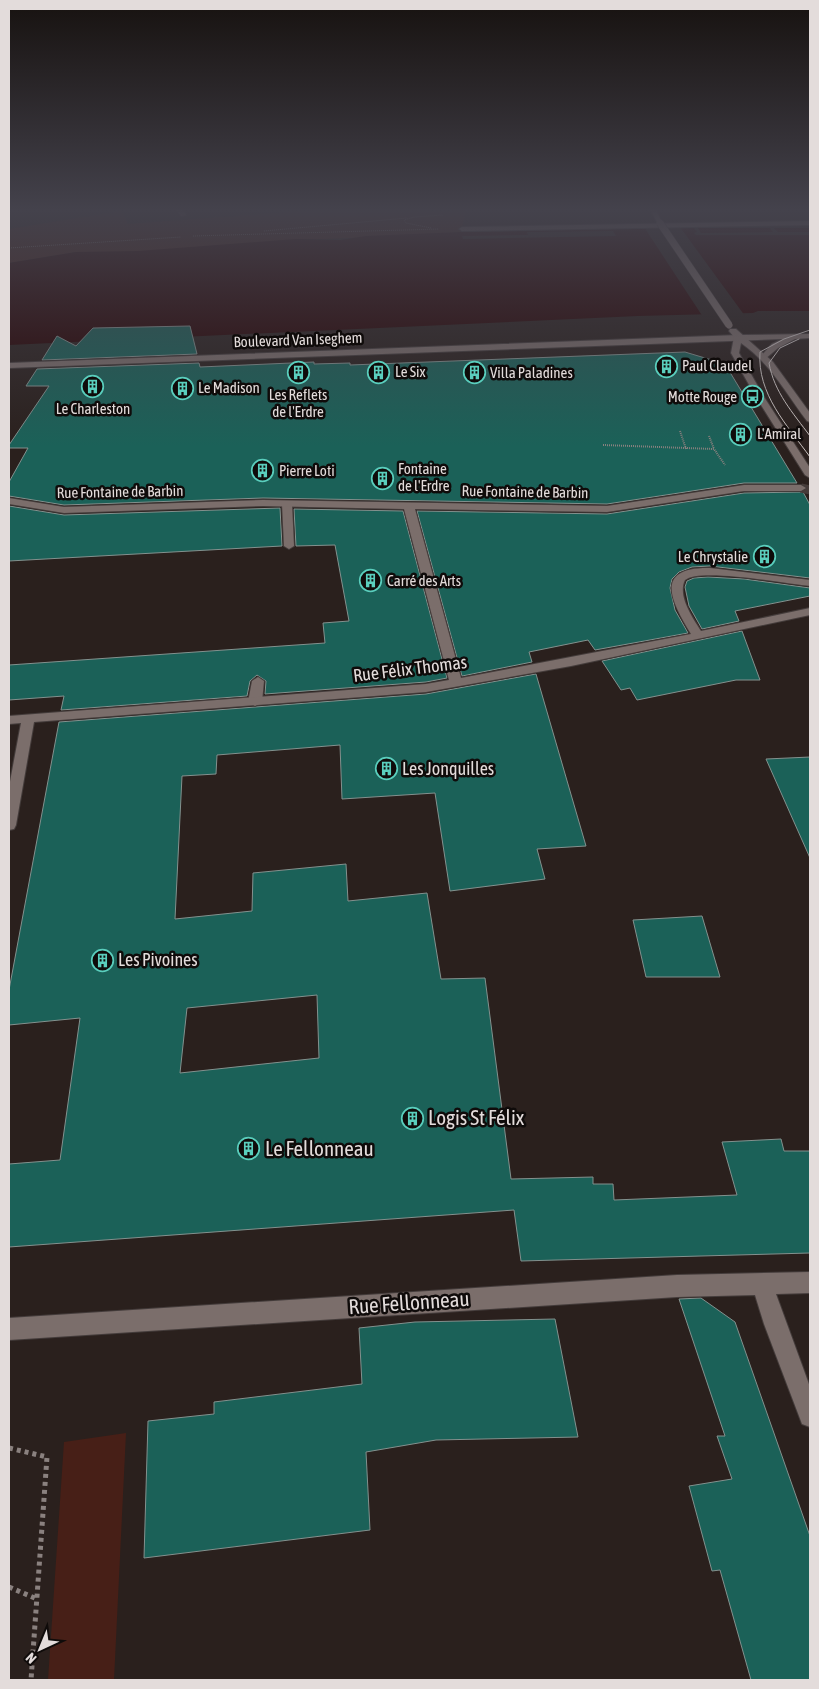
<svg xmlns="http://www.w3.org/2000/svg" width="819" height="1689" viewBox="0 0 819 1689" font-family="'Asap Condensed',sans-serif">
<rect width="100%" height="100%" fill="#2a201d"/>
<!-- green -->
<path fill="#471f17" d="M328,209H423L433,212L466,210L461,232L453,233C400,234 348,240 295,239V241L138,252H76L9,263V229L121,211L128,224Z
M126,1433L114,1680H48L64,1442Z"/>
<!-- water -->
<path fill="#270000" d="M698,228H810V311H758L753,313L638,316L9,345V263L76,252L138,251L295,239L340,240L366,236L461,232Z"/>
<!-- pier -->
<path fill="#2a201d" d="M644,227H680L745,316L703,317Z
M769,227H773L778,232H810V235H696L694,233L697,232L694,228H698L701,233L773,232Z
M613,231L616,236L463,239L462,236L528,235L527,232Z"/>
<!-- building -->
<path fill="#1b6158" stroke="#83918e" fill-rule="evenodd" d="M190,326L197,354L42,360L57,336L76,346L93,328Z
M685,352L725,364L797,483H744L607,504L263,498L64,505L9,496V482L28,448H9V445L49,386H26L37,369L199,363L200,367L314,362V364L350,363V365Z
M803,492L810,505V578L710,566L692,567L679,572L672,579L670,588L675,610L688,633L595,650L588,640L529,652L532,662L462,676L417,511L607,514L744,493Z
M9,506L64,515L280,508L282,546L9,561Z
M294,509L403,511L447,678L426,682L265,694L266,681L257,675L250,681L247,696L61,710L64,696L9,700V665L325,643L323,623L349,621L335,545L296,546Z
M708,577L744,579L810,588V596L735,611L739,621L702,629L689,606L685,587L687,581L694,578Z
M742,631L760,680H736L637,700L630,688L621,690L602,661Z
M536,674L586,846L537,849L545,879L450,891L435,793L342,799L340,745L217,755L216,774L182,776L175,919L252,911L253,873L346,864L348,901L427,893L441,979L485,978L511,1179L593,1177V1184H613L614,1200L737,1195L722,1142L781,1139L784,1151H810V1253L521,1261L514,1210L9,1247V1164L60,1160L80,1018L9,1025V990L59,722L426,694ZM317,995L319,1058L180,1073L187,1008Z
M810,757V858L766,759Z
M702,916L720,977H646L633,920Z
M701,1298L735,1322L810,1536V1680H751L720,1570L712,1571L689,1486L732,1479L717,1436H725L679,1299Z
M555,1319L578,1437L436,1440L366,1452L370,1530L144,1558L148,1421L214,1414V1402L362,1384L359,1328L415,1322Z"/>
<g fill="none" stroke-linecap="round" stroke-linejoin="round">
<!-- street-tunnel -->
<path stroke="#463c3a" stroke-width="9" stroke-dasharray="9 4.5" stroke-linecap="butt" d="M801,488L810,490"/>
<defs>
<path id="lane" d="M810,221V225L462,231L459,229L462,227Z
M287,501L292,504L294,546L289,549L284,546L282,504Z
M258,677L264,681L262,702L255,706L248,702L252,681Z"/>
<path id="street" d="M176,209H182L186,215L181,216Z
M810,334V338L795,339L778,348L765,359H762V355L772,344L783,339L9,368V363L738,335Z
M744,485H801L806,488L801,491H744L607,512L415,509L461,678L691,634C670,600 654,567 710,568L810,580V586C787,584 700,567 685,580C677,596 693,618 701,631L810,608V615L571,666L426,692L34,722L16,825L14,829L9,830V787L21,723L9,724V716L426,684L449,680L404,509L263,506L64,513L9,504V498L64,507L263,500L607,506Z
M810,1272V1293L776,1294L810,1387V1427L802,1424L799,1416L764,1324L755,1295L677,1297L9,1340V1318L677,1275Z"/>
<path id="secondary" d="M650,209H656L662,224H658Z
M730,329H736L773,362L810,413V422L807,421C786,393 770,363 741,343L739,353L764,397L810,468V478L805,475L756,397L731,353L734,337L729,331Z"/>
</defs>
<!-- lane casing -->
<use href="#lane" stroke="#443c3b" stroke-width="2"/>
<!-- street casing -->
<use href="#street" stroke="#443c3b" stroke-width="2"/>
<!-- secondary casing -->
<use href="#secondary" stroke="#443c3b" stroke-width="2"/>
<!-- path-far2 -->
<path stroke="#8a817f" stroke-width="1" stroke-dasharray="1 1" stroke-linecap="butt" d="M431,228L406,223L404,220L414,217L443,215
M264,231L407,218
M193,236L439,229
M9,248L181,237"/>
<!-- path-far1 -->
<path stroke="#8a817f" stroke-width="2" stroke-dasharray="1 1" stroke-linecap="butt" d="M680,431L686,449
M709,436L714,449
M603,445L714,449L725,465"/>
<!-- path -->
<path stroke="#8a817f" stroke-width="5" stroke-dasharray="4 4" stroke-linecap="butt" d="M9,1448L47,1457L31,1680
M9,1587L37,1599"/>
<!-- lane -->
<use href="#lane" fill="#7b6e6b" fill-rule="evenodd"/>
<!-- street -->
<use href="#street" fill="#7b6e6b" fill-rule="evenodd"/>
<!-- secondary -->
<use href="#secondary" fill="#7b6e6b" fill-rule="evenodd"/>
<!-- tram -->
<path stroke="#ccc5c3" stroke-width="1" d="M810,330L784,339L760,352C757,394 787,425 810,457
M799,339L780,348L769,363C774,392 793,413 810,436"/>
<defs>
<path id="secondary-bridge" d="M660,223L729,325"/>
</defs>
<!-- secondary-bridge casing -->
<use href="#secondary-bridge" stroke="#443c3b" stroke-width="8" stroke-linecap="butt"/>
<!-- secondary-bridge -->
<use href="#secondary-bridge" stroke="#7b6e6b" stroke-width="7"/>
</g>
<!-- sky -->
<linearGradient id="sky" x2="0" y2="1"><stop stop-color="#171210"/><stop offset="0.47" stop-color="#44424c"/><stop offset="1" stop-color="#44424c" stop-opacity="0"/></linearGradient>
<rect width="819" height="446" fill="url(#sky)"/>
<!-- icons -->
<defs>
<symbol id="building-ring" viewBox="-11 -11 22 22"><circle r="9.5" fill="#0f0b0a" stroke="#5acebd" stroke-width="1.5"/><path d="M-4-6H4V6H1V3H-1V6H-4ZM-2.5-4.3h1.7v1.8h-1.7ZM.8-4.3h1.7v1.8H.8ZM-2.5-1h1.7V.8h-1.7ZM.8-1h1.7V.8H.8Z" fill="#5acebd"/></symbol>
<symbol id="bus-ring" viewBox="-11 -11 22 22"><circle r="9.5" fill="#0f0b0a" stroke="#5acebd" stroke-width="1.5"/><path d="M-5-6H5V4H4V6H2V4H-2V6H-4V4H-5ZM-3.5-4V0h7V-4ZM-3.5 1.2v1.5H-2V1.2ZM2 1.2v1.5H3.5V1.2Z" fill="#5acebd"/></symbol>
</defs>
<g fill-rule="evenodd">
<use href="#building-ring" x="654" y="354" width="25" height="25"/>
<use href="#building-ring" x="286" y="360" width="25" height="25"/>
<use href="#building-ring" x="366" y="360" width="25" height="25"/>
<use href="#building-ring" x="462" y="360" width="25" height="25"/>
<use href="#building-ring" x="80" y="374" width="25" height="25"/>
<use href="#building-ring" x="170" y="376" width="25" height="25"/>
<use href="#bus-ring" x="740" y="384" width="25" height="25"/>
<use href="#building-ring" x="728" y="422" width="25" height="25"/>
<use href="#building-ring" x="250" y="458" width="25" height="25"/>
<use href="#building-ring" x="370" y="466" width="25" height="25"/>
<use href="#building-ring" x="752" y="544" width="25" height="25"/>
<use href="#building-ring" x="358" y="568" width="25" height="25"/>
<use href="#building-ring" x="374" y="756" width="25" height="25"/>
<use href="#building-ring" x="90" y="948" width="25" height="25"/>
<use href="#building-ring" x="400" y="1106" width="25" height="25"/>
<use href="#building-ring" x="236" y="1136" width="25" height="25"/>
</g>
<g text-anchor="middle" stroke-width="5" stroke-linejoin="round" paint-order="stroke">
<!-- far-street labels -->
<g font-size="15" fill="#e3dcdb" stroke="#0f0b0a">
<text transform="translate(298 340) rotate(-2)" y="5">Boulevard Van Iseghem</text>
<text transform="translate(120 492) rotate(-1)" y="5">Rue Fontaine de Barbin</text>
<text transform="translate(525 492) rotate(1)" y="5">Rue Fontaine de Barbin</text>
</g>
<!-- far-poi labels -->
<g font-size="15" fill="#e3dcdb" stroke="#0f0b0a" text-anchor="start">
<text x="682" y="371">Paul Claudel</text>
<text x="395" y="377">Le Six</text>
<text x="490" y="378">Villa Paladines</text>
<text x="198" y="393">Le Madison</text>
<text x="298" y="400" text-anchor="middle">Les Reflets<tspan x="298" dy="17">de l'Erdre</tspan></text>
<text x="737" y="402" text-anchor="end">Motte Rouge</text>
<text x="93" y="414" text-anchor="middle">Le Charleston</text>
<text x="757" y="439">L'Amiral</text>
<text x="398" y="474">Fontaine<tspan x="398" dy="17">de l'Erdre</tspan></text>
<text x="279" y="476">Pierre Loti</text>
<text x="748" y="562" text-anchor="end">Le Chrystalie</text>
<text x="387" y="586">Carré des Arts</text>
</g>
<!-- street labels -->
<g font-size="18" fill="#e3dcdb" stroke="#0f0b0a">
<text transform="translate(410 669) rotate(-7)" y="6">Rue Félix Thomas</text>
</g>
<!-- poi labels -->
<g font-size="18" fill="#e3dcdb" stroke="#0f0b0a" text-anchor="start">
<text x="402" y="775">Les Jonquilles</text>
<text x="118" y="966">Les Pivoines</text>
</g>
<!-- near-poi labels -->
<g font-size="21" fill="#e3dcdb" stroke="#0f0b0a" text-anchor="start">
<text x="428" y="1125">Logis St Félix</text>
<text x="265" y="1156">Le Fellonneau</text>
</g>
<!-- near-street labels -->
<g font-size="21" fill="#e3dcdb" stroke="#0f0b0a">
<text transform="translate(409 1303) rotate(-4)" y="7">Rue Fellonneau</text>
</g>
</g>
<!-- border -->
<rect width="819" height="1689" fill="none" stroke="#e3dcdb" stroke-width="20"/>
<!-- north arrow -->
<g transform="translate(40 1649) rotate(224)" stroke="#0f0b0a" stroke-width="4" paint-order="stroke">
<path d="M0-4L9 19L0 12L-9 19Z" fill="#e3dcdb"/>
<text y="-8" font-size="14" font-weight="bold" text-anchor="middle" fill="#e3dcdb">N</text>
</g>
</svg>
